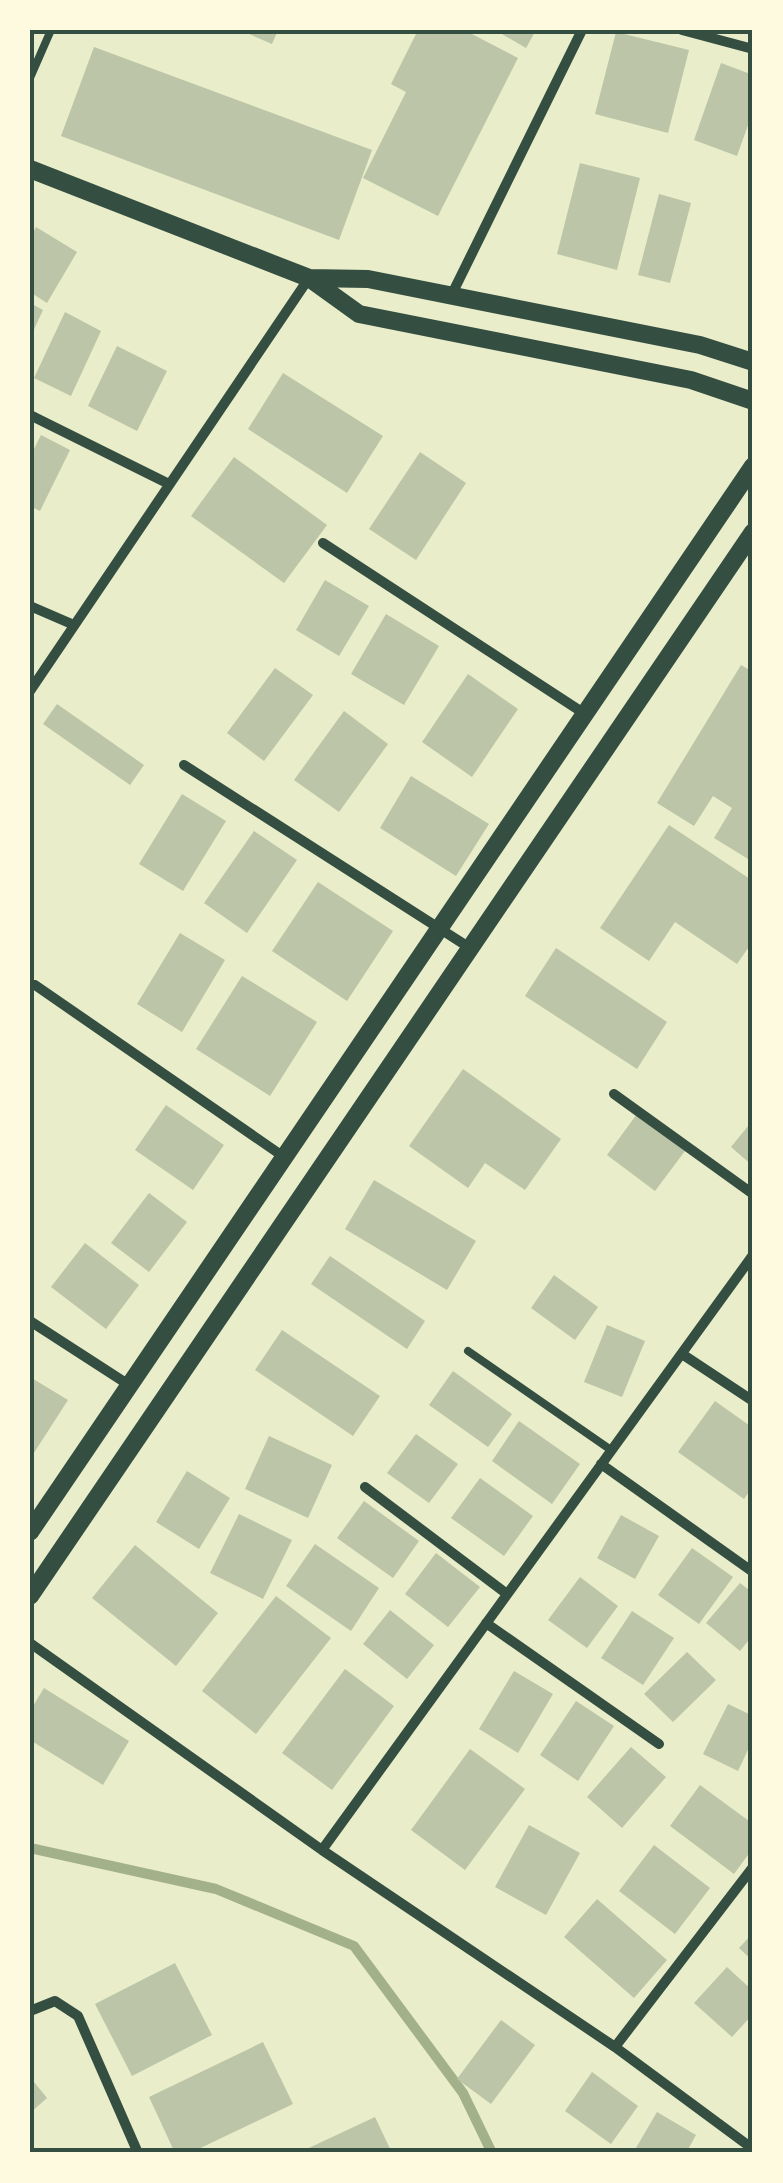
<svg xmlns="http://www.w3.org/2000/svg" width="783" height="2183" viewBox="0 0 783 2183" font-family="Rubik,sans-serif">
<rect width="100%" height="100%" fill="#e9edc9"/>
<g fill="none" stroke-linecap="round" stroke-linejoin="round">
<!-- stream -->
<path stroke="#a3b18a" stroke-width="10" d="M30,1848L216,1889L354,1946L463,2093L492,2153"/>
</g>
<!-- building -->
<path fill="#bcc5a7" d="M240,30H278L272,44Z
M418,30H464L518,58L438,216L363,178L406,92L391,84Z
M495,30H536L526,48Z
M616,32L689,50L668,133L595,114Z
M94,47L372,150L339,240L61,136Z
M721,63L753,75V111L737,156L694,140Z
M580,163L640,178L617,270L557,254Z
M659,194L691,203L670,283L638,275Z
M36,227L77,252L47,303L30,292V238Z
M30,303L43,310L30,338Z
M65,312L101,331L71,396L34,378Z
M117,346L167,371L137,431L88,406Z
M283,373L383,436L347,493L248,429Z
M41,435L70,450L40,511L30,506V457Z
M420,452L466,483L416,560L369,529Z
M234,457L327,525L284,583L191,516Z
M325,580L369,606L339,656L296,630Z
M386,614L439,646L404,705L351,674Z
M741,665L753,672V862L714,838L732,808L713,796L694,826L657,803Z
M275,668L313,695L264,761L227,733Z
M468,674L518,709L472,777L422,742Z
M57,704L144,765L130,785L43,724Z
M344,711L388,744L339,812L294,780Z
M411,776L489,824L456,876L380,828Z
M182,794L226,821L183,891L139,864Z
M669,825L753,881V941L737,964L675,922L649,961L600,928Z
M254,831L297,860L247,933L204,903Z
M318,882L393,931L347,1001L272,951Z
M180,933L225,960L182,1032L137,1004Z
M556,948L667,1022L637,1069L525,996Z
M242,976L317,1022L270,1096L196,1049Z
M463,1069L561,1139L525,1190L485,1163L468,1188L409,1146Z
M166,1105L224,1145L193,1190L135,1150Z
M637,1114L685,1151L655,1191L607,1155Z
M753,1120V1166L731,1147Z
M374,1180L476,1241L447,1290L345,1229Z
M149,1193L187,1222L149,1272L111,1243Z
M85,1243L139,1285L106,1329L51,1287Z
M330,1256L425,1321L407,1349L311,1284Z
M554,1275L598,1307L575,1340L531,1308Z
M607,1325L645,1341L622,1397L584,1382Z
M282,1330L380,1396L353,1436L255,1370Z
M453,1371L512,1414L488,1447L429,1405Z
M30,1377L68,1400L30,1459Z
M715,1401L753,1428V1486L744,1499L678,1452Z
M519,1421L580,1464L552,1504L492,1461Z
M416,1434L458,1464L429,1503L387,1473Z
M269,1436L332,1465L308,1518L245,1489Z
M187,1471L230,1498L199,1549L156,1522Z
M480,1478L533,1516L504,1556L451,1518Z
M364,1501L419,1541L393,1578L337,1538Z
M239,1514L292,1540L263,1599L210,1573Z
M621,1515L659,1536L635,1579L597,1558Z
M315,1544L379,1588L351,1631L286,1586Z
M135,1545L218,1613L176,1666L92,1598Z
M692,1548L733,1577L699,1624L658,1595Z
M436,1553L480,1587L448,1627L405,1594Z
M580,1577L618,1606L587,1648L548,1620Z
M740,1583L753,1593V1635L740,1651L706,1623Z
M276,1596L331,1638L256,1734L202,1691Z
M390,1610L434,1645L407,1679L363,1644Z
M632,1611L674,1638L643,1685L601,1658Z
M687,1652L716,1680L673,1722L644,1694Z
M345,1669L394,1706L332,1790L282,1753Z
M514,1671L553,1694L518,1753L479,1729Z
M44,1688L129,1741L103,1785L30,1740V1711Z
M576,1701L614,1726L578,1781L540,1755Z
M728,1704L753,1716V1739L738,1771L703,1754Z
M631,1747L666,1777L622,1828L587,1797Z
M470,1749L525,1789L465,1870L411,1830Z
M700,1785L753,1824V1848L734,1874L670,1826Z
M529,1825L580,1853L546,1915L495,1887Z
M654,1845L710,1888L675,1934L619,1891Z
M597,1899L667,1960L634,1998L564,1937Z
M753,1933V1961L739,1948Z
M175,1963L212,2035L132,2076L95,2004Z
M727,1967L753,1991V2014L732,2037L694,2003Z
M501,2020L535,2045L491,2104L457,2079Z
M263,2042L293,2104L190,2153H175L149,2097Z
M592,2072L638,2106L611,2144L565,2111Z
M30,2077L47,2098L30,2113Z
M657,2112L696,2135L686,2153H633Z
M375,2117L392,2153H298Z"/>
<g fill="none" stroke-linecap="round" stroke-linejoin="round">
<!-- service -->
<path stroke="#344e41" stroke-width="8" d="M30,78L51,30
M468,1351L611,1450"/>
<!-- minor -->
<path stroke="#344e41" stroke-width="10" d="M682,30L753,49
M451,296L582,30
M30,415L169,484
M323,543L585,714
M30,606L74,625
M30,691L309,278
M184,765L470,948
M35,985L284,1157
M614,1094L753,1194
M30,1321L129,1385
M682,1354L753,1401
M601,1464L753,1572
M365,1487L507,1594
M486,1623L659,1744
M30,1643L322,1850L615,2047L753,2149
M322,1850L753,1255
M30,2011L55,2001L78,2016L138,2153
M615,2047L753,1867"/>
<!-- tertiary -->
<path stroke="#344e41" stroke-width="18" d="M30,169L309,278L359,314L691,380L753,401
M309,278L368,279L700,345L753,362
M30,1532L753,466
M30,1596L753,532"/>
</g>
<!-- border -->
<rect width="783" height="2183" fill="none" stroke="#fefae0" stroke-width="65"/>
<rect x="32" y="32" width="718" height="2118" fill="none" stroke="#344e41" stroke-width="4"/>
</svg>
